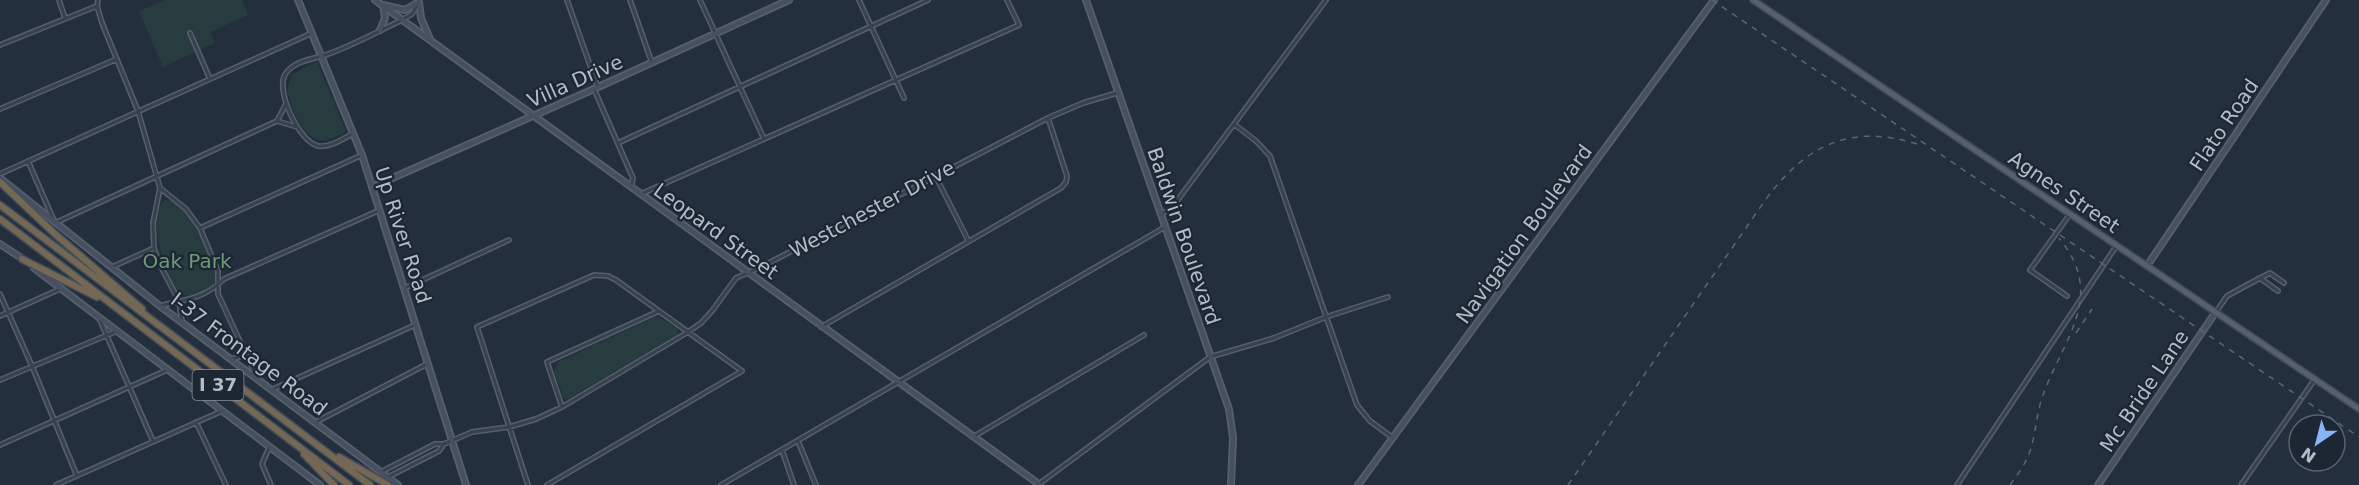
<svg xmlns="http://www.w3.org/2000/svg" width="2359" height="485" viewBox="0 0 2359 485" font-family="'DejaVu Sans',sans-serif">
<rect width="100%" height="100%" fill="#242f3e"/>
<!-- green -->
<path fill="#263c3f" d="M164,0H242L248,15L210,32L215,43L163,67L139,11Z
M317,61L346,132C339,135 331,140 324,140C303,142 291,106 287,90L292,75Z
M167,199C195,209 205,248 216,272C218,290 194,301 179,293C167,276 142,212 167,199Z
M657,316L678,329L677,335L568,399H564L554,372L558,362Z"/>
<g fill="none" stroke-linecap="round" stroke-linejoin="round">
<defs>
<path id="street" d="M59,0L65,18
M98,0L97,6L102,23L138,111L160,188L153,223L154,248L159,263L179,301L182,322
M567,0L598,88
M630,0L652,63
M700,0L764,139
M859,0L904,98
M190,33L210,79
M0,45L97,6
M594,89L633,178L631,187
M0,109L117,59
M277,121L286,104
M1234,124L1256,141L1270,156L1357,405L1370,421L1393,438
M352,134C343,139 329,148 318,146C299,142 274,89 286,73C296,59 317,59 331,53C355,44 379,31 402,20L412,14L418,4
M618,143L928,0
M28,161L55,223L277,121L297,127
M0,174L312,33
M935,175L968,240
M160,188L186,209L200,228L218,271V294L257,378
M641,194L1019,25L1007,0
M1161,214L1171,209L1326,0
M200,228L362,155
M112,267L154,248
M2260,278L2270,273L2284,283
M405,288L509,240
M0,294L32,366L77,476
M2067,296L2030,270L2070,214
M160,306C186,299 204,299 224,279L380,210
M2216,312L2227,296L2260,278L2278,291
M0,316L60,289
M99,318L153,441
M821,327L1061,188L1066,182L1067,176L1048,118
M232,359L239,357L244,350
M0,380L117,331
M271,390L415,325
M562,407L547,362L659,311
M196,422L226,485
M316,422L427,364
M973,437L1144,335
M798,441L816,485
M0,445L167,370
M269,448L262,464L271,485
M782,450L794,485
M381,472L435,444H444L472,432L509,427L536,419L562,407L688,332L701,323L712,311L736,278L761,267L1048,118L1083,103L1117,93
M388,477L439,451L444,444
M1039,484L1210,357L1274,338L1326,317L1388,297
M56,485L222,411
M528,485L477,327L594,275L608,276L616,280L742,371L547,485
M721,485L1165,227
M1957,485L2117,245
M2241,485L2315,379"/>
<path id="secondary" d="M298,0L362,155L466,485
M375,0L1040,485
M1086,0L1229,409L1233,438L1231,485
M380,30L385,18L383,5L405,10L419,2L421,18L430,39
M0,178L160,306L398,485
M372,187L594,89L789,0
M0,244L23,259
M2147,266L2326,0
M34,268L320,485
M1358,485L1714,0
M2098,485L2215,313"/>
<path id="primary" d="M1753,0L2359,409"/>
<path id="highway" d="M0,182L55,234L142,309
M0,205L370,485
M0,219L349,485
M22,259L97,297
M304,454L334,485
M339,457L388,485"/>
</defs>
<!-- street casing -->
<use href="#street" stroke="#565f6c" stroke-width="6"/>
<!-- secondary casing -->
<use href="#secondary" stroke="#565f6c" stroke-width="8"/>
<!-- primary casing -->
<use href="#primary" stroke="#414a57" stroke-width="8"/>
<!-- highway casing -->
<use href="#highway" stroke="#434c59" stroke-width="9"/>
<!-- street -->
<use href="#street" stroke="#38414e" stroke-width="3"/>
<!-- secondary -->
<use href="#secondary" stroke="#465061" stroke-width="4.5"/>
<!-- primary -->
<use href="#primary" stroke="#56606e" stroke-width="5"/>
<!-- highway -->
<use href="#highway" stroke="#746855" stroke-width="6"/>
<!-- rail -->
<path stroke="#5a6575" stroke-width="1.5" stroke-dasharray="6 6" stroke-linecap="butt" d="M1712,0L2359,437
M2076,333L2092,309
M1568,485L1766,199C1806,145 1851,123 1917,144
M2010,485C2017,475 2025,465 2029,454C2036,435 2036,414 2043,395C2063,339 2107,296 2059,238"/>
</g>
<g text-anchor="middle" stroke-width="4.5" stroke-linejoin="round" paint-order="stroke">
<!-- shield labels -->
<rect fill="#1d2633" stroke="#878f9c" stroke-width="1.5" x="192.5" y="370" width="51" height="30" rx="4.5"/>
<g font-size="18" font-weight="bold" fill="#b4bcc9">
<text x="218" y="391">I 37</text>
</g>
<!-- street labels -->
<g font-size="20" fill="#b4bcc9" stroke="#1d2633">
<text transform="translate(575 81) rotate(-24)" y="7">Villa Drive</text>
<text transform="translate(2224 125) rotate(-56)" y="7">Flato Road</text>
<text transform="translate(2064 192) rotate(34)" y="7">Agnes Street</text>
<text transform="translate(872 209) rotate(-28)" y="7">Westchester Drive</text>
<text transform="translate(716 231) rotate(36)" y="7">Leopard Street</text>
<text transform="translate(1524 234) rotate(-54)" y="7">Navigation Boulevard</text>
<text transform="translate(403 235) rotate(72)" y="7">Up River Road</text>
<text transform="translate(1184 236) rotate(71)" y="7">Baldwin Boulevard</text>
<text transform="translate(249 354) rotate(37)" y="7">I-37 Frontage Road</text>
<text transform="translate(2144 391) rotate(-56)" y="7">Mc Bride Lane</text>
</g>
<!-- park labels -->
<g font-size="20" fill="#6b9a76" stroke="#1d2633">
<text x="187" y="268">Oak Park</text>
</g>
</g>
<!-- north arrow -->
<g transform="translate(2317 443) rotate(215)"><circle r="28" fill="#1d2633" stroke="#59626f" stroke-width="1.5"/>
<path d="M0-4.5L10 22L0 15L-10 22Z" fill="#8ab4f8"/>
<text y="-9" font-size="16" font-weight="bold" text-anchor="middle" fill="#b4bcc9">N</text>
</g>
</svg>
